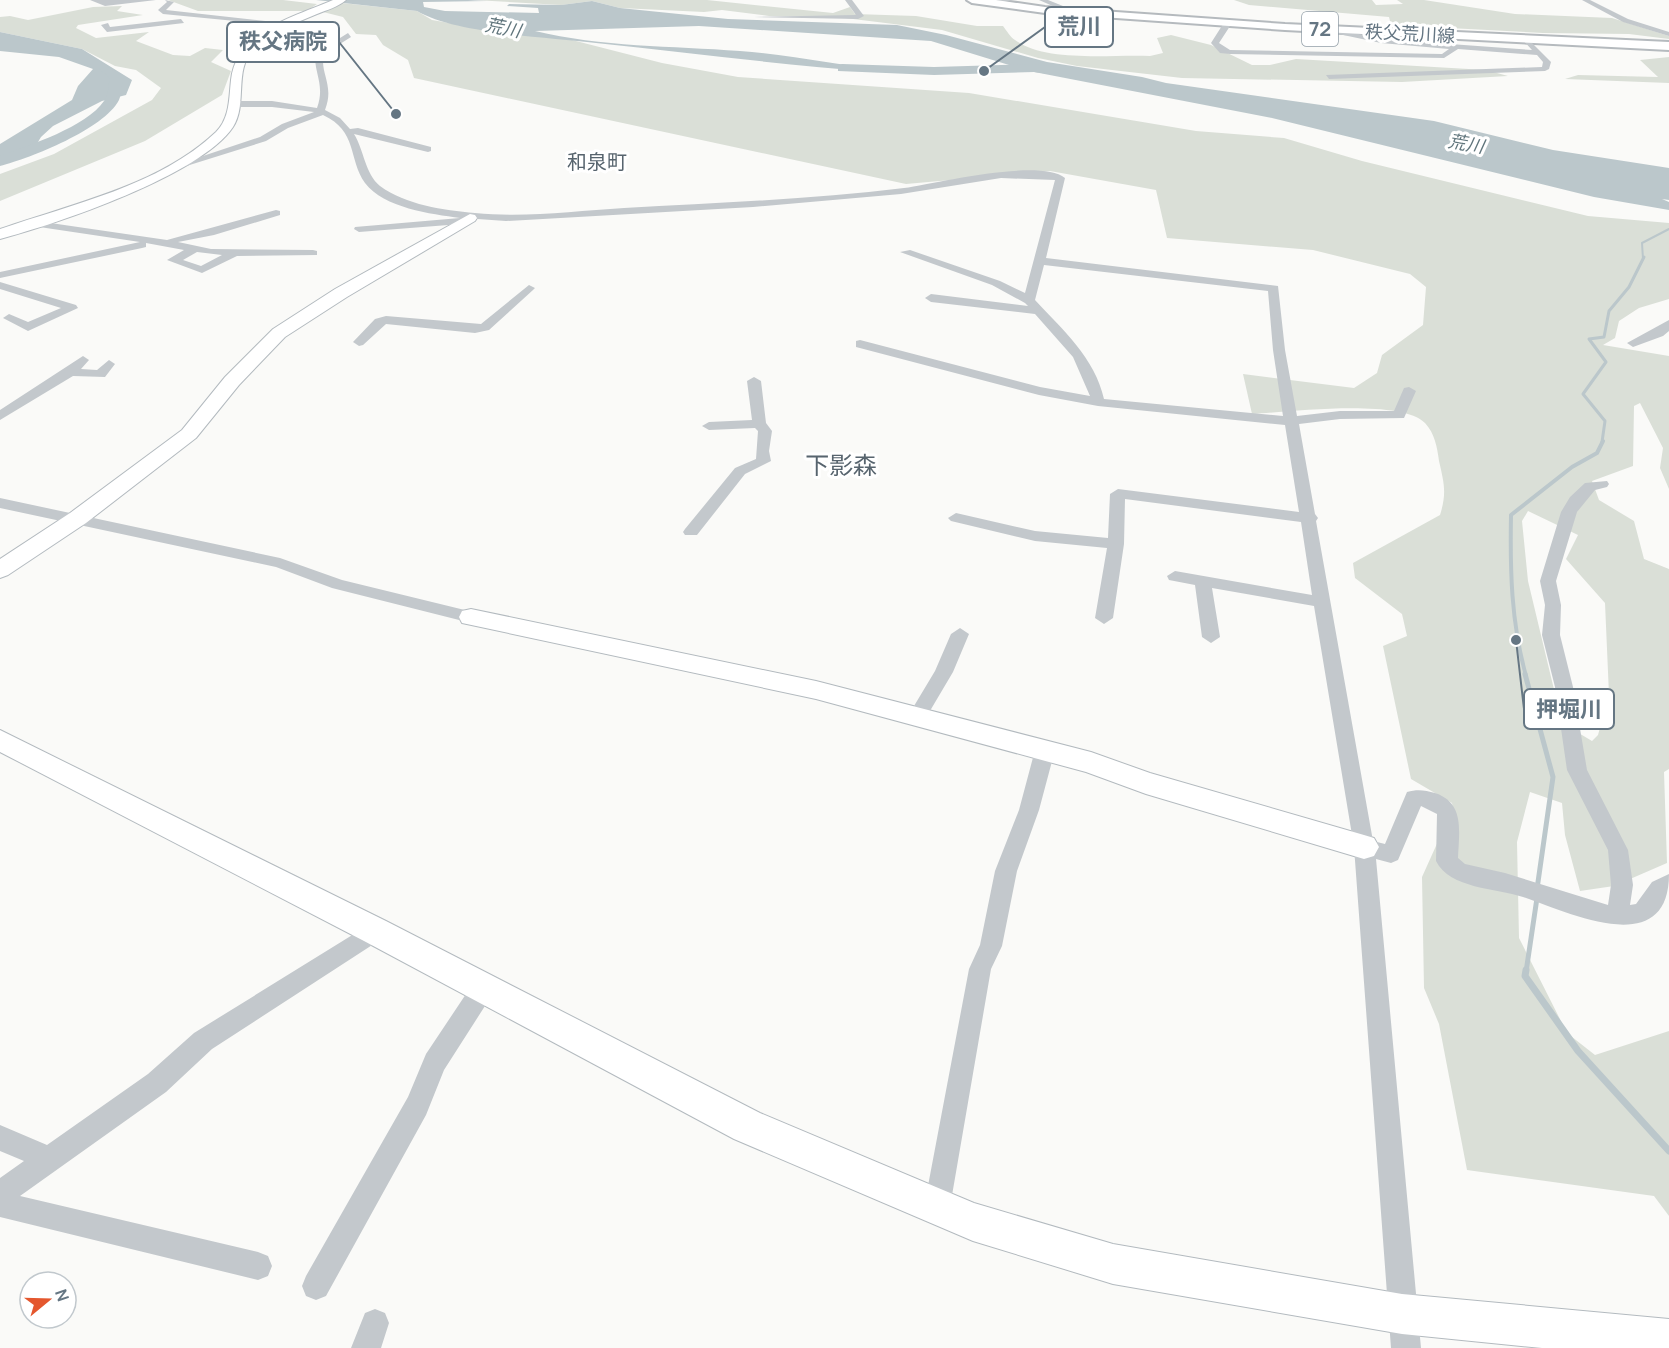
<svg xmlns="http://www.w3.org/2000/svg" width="1669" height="1348" viewBox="0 0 1669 1348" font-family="Manrope,'Noto Sans JP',sans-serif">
<rect width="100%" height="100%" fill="#fafaf8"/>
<!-- green -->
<path fill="#dadfd7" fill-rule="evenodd" d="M168,0H283L317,4L307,11H198Z
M474,0H707L833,13L850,7L855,14L916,16L977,26H1003C1007,31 1010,37 1015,40C1046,63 1112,54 1150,56L1163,53L1157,38L1171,35L1211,45L1252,65H1270L1296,59L1486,70L1508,76L1402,82L1182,78L1077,66L1038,58L942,30L837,17L769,16L722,10L704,12L620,8L592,1L561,5Z
M1234,0H1372L1376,5L1403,4L1397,0H1424L1515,14L1612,18L1669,36V39L1629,34L1543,33L1391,25L1389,17L1249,5Z
M342,3L417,11L432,20L491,30L572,40L662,63L738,77L969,93L1196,131L1284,138L1362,161L1588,216L1669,223V299L1639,308L1619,321L1615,338L1603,345L1669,356V489L1660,468L1663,448L1640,403L1634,406L1633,466L1592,481L1599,500L1634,521L1644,559L1669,569V769L1664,772L1667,863L1614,886L1580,891L1565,835L1562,803L1530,792L1517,842L1519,938L1567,1033L1595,1055L1669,1031V1216L1654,1196L1467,1170L1439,1024L1424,988L1422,877L1440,837L1456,827L1452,803L1411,779L1383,646L1407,636L1402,614L1355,578L1353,563L1440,515C1447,493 1444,483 1439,461C1437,447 1435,434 1425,423C1400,398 1289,412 1252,414L1243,374L1354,388L1377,373L1382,355L1423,325L1426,287L1410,274L1313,250L1167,238L1156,190L1050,171L906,184L414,78L408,60L383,45L376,35L356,34L343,17L323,12ZM1528,511L1578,535L1566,559L1605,603L1609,695L1598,735L1592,741L1562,723L1528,581L1522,521Z
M122,6L117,11L143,15L78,25L76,28L96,38L149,32L136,41L173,55L190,56L205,48L223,50L211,62L231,71L222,95L145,141L0,201V174L54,154L152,100L161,88L136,70L115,66L82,49L0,32V17L10,16L28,20L93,7Z
M1669,57V83L1565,79L1578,75L1658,77L1640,60Z"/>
<!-- water -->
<path fill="#bbc7cb" d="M316,0H468L487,1L423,2L424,7L445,11L539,13L538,8L507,6L509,4L561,5L592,1L620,8L728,19L897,25L946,35L1047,62L1142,77L1166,83L1434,121L1553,150L1669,168V200L1662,199L1669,202V210L1594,197L1272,118L1029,71L931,41L699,26L535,31C601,47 672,46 740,51C791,55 842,66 894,71L877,72C783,65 690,53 596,43C548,37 456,34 417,11Z
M0,32L82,49L132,80L126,95L102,101L53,126L41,137L32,152L0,165V144L72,100L78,86L93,69L59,57L0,51Z"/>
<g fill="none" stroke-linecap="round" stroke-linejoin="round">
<!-- stream-far4 -->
<path stroke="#bbc7cb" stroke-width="2" d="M1643,259L1642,243L1669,229"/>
<!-- stream-far3 -->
<path stroke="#bbc7cb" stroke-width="3" d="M1602,442L1605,421L1583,394L1606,362L1589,339L1604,337L1609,311L1629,287L1644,257"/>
<!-- stream-far2 -->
<path stroke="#bbc7cb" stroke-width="4" d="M1526,676C1511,622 1510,570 1511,515L1572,467L1597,453L1603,441"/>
<!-- stream-far1 -->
<path stroke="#bbc7cb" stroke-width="5" d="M1525,674L1553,777L1537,889
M1526,972L1537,898"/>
<!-- stream -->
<path stroke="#bbc7cb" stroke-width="7" d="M1526,970L1525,976L1578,1051L1669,1151"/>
<!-- river -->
<path fill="#bbc7cb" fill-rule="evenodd" d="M104,64L123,77C122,84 122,93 119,100C104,129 31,158 0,166V156C30,145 86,127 104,101C109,95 108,85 110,78L98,68Z
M842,64L934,67L1034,64L1057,67L1063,71L1057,75L1034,72L934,75L838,71V65Z"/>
<defs>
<path id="secondary" d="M333,0H346C338,7 327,10 317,14C295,23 271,33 254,49C233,69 248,104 233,127C201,175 57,224 0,239V229C72,204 159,186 216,132C230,118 229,98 231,80C236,31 294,17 333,0Z
M470,214L475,215L477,218L475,221L347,297L285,337L239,385L196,438L86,523L8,575L0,578V559L70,513L182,430L225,377L273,329L335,289Z
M471,609L816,681L1091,752L1150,773L1364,835L1374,838L1379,847L1374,856L1364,859L1146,794L1086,772L816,699L462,623L459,617L462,611Z
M0,730L386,921L760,1113L974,1203L1113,1244L1402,1294L1669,1319V1348H1542L1402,1334L1113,1284L973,1241L734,1139L364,941L0,752Z"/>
<path id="primary" d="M967,0H996L1045,7L1285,24L1669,42V50L1285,30L1045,13L972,3Z"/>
</defs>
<!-- secondary casing -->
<use href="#secondary" stroke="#b3babf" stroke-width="2"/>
<!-- primary casing -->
<use href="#primary" stroke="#b5babe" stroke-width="4"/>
<!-- street -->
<path fill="#c3c8cc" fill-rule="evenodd" d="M90,0H156L105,6Z
M165,0L174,2L166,10L292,24L288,26L163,14L158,10L167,2Z
M845,0H852L864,16L858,19L754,17L856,15Z
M999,0H1012L994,5L991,3Z
M1039,0H1048L1078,12L1071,14Z
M1582,0H1590L1628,19L1669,32V36L1623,22Z
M1110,13L1117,15L1085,47H1079V43Z
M181,19L184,23L107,32L101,25L108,23L110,27Z
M1225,21L1232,23L1219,43L1230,50L1442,54L1449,49L1381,43L1329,32L1332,28L1381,39L1532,50L1522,39L1526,37L1551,62L1549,69L1545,71L1329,79L1326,75L1542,67L1543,62L1537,55L1458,49L1444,58L1230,54L1220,53L1211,43Z
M348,33L351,37L324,54C319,72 335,85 325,110L340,118L350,129L358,128L431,147V151L428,152L354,134C364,150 365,174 380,186C406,205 443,210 475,213C524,218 575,211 624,208C718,203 812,199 904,188C938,183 1039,158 1065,178L1046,258L1278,286L1285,350L1297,416L1340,411H1394L1404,388L1409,387L1416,391L1404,418L1340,419L1299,424L1315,514L1318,518L1316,521L1373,841L1385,844L1407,792C1417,789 1425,790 1435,793C1465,803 1459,831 1458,858L1465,864L1505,873L1608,905L1611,885L1608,850L1567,770L1555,687L1542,635L1545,605L1540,581L1561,512L1570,497L1585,483L1607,481L1609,484L1607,487L1595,490L1577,512L1556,581L1561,605L1560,635L1573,687L1587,770L1628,850L1633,885L1630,905L1636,904L1652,882L1669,874C1669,961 1569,913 1523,897C1496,888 1450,889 1436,861L1437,814L1421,806L1398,860L1391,863L1376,859L1421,1348H1391L1354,847L1314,606L1212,588L1220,637L1211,643L1202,637L1195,585L1169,580L1167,576L1175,571L1312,595L1301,522L1125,499L1124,544L1113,618L1104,624L1095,618L1107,548L1035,541L951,521L948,518L956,513L1035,531L1108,538L1110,494L1118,489L1299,512L1285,425L1098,406L1039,395L856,347V341L860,340L1040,387L1090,396L1073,357L1035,314L931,302L925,298L931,294L1028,306L1025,303L992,285L900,252L910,250L1000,281L1025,293L1055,180L1001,178L901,194L753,207L506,221L463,218L466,221L461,224L359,232L354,229L355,227L460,218C431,214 384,208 365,183C348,159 358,131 323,115L288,128L266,141L164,173V169L260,137L282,124L314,112L272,107H234L230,104L234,101H272L317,108C326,84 312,70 316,53ZM1044,265L1268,291L1273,350L1283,416L1104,399C1095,358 1062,329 1035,300Z
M276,210L280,211V215L214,235L178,242L211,249L313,250L317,251V255L237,256L202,273L167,260L184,250L146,243V247L142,248L0,278V272L140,242L26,225V221L30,220L167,240ZM197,252L222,255L201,266L183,260Z
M0,282L76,305L78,308L28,331L3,318L9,314L28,322L61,308L0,289Z
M529,285L535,288L533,290L489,330L475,333L386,324L363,345L359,346L353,342L375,319L386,316L481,324Z
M1669,320V331L1663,336L1633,347L1627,343Z
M83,356L89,360L81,369L97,370L109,360L115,364L105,377L73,376L0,420V410Z
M754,377L761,381L766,423L772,431L769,451L771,461L745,474L697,535H685L683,532L685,529L735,468L756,459L758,431L755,428L709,430L702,426L709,422L752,420L747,381Z
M0,498L280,558L342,580L477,613L480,617L471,623L332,588L276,567L0,508Z
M960,628L969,634L953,672L924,721H910L908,716L935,671L951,634Z
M1045,743L1052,745L1055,750L1039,810L1017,871L1002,946L991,969L950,1207L946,1216L937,1220L928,1216L924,1207L969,969L980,945L995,871L1019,810L1035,750L1038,745Z
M375,921L383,924L386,931L383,938L212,1049L166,1092L20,1196L258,1252L268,1256L272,1266L268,1276L258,1280L0,1217V1178L24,1161L0,1151V1125L47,1145L148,1074L194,1033Z
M484,976L492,979L496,987L492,995L444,1070L426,1115L326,1296L316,1300L306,1296L302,1286L306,1276L408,1097L426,1054L476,979Z
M375,1309L385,1313L389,1323L381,1348H351L365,1313Z"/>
<!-- secondary -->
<use href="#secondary" fill="#fff" fill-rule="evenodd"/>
<!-- primary -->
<use href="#primary" fill="#fff" fill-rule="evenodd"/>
</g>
<g text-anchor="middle" stroke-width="6" stroke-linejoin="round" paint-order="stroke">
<!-- far-water labels -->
<g font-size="18" font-style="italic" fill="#60757c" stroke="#fff">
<text transform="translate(503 28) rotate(11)" y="6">荒川</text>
<text transform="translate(1466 144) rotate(10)" y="6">荒川</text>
</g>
<!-- far-street labels -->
<g font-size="18" fill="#657683" stroke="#fff">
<text transform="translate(1410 34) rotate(3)" y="6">秩父荒川線</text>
</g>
<!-- shield labels -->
<rect fill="#fff" stroke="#939fa8" stroke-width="1.5" x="1302" y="12" width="36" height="34" rx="4.5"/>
<g font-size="20" font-weight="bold" fill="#657683">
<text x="1320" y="36">72</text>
</g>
<!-- far-quarter labels -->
<g font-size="20" fill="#57646e" stroke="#fff">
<text x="597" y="169">和泉町</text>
</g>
<!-- quarter labels -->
<g font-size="24" fill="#57646e" stroke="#fff">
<text x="841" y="474">下影森</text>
</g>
</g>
<!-- callouts -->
<path fill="none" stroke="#657683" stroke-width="2" d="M984 71L1045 27M396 114L339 42M1516 640L1524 709"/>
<g fill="#657683" stroke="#fff" stroke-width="2">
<circle cx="984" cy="71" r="6"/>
<circle cx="396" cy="114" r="6"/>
<circle cx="1516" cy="640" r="6"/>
</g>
<g fill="#fff" stroke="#657683" stroke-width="2">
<rect x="1045" y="7" width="68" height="40" rx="6"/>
<rect x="227" y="22" width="112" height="40" rx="6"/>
<rect x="1524" y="689" width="90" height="40" rx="6"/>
</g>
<g font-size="22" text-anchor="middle" font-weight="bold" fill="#657683">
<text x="1079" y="34">荒川</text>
<text x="283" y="49">秩父病院</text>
<text x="1569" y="717">押堀川</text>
</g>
<!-- north arrow -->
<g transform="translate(48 1300) rotate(71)"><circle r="28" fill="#ffffff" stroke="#c1c8cd" stroke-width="1.5"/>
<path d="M0-4.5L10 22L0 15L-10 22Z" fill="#e4572e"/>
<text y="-9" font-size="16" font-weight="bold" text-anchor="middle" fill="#657683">N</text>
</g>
</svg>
